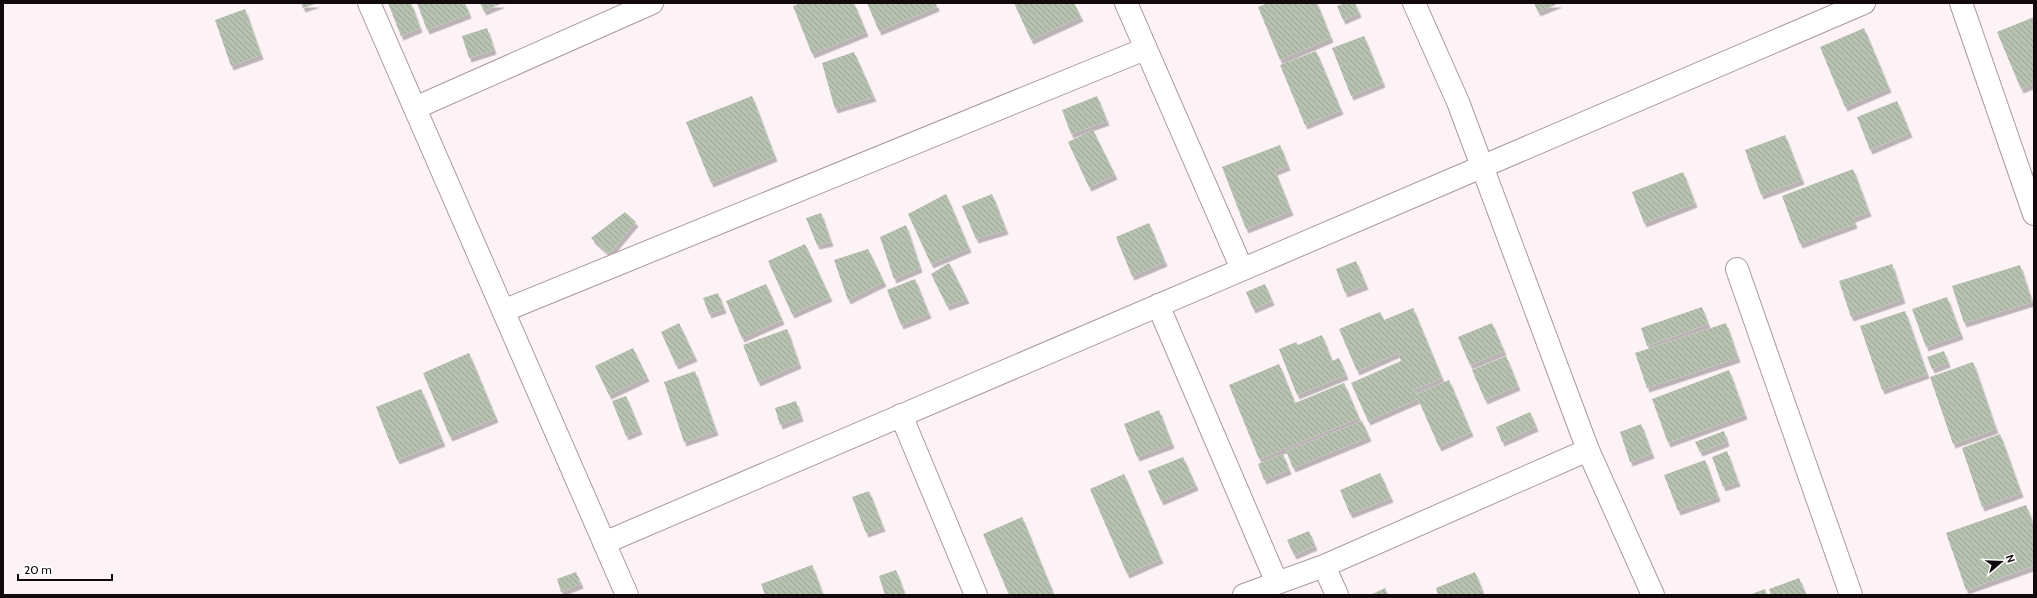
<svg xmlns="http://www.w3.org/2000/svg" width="2037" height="598" viewBox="0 0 2037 598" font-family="Cabin,sans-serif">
<defs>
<pattern id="building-back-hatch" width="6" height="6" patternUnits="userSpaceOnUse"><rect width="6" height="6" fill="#b6c1b0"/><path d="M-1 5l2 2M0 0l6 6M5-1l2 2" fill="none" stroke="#9ba496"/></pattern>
<filter id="shadow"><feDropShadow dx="2.5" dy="4.5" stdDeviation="0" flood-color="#0004"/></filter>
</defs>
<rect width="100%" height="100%" fill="#fdf3f6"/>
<!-- building -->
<path fill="url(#building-back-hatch)" filter="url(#shadow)" d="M301,3H318L303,8Z
M388,3H411L420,28L401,36Z
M417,3H465L469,14L427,30Z
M480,3H503L484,11Z
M801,3H854L866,32L812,54L793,6Z
M867,3H936L937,7L879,31Z
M1014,3H1074L1081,17L1031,40Z
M1268,3H1317L1331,38L1280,60L1258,7Z
M1345,3H1355L1359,13L1343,20L1337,6Z
M1534,3H1560L1538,12Z
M245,9L261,55L231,66L215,20Z
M2034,17V84L2021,89L1997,32Z
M487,28L494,50L469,58L462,36Z
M1864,28L1889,88L1845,107L1820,47Z
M1364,36L1383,83L1351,96L1332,48Z
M1316,51L1341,110L1305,125L1280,65Z
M854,52L874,97L835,109L822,63Z
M752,96L775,157L711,183L686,122Z
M1097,96L1107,121L1071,134L1062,110Z
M1897,101L1910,133L1870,150L1857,117Z
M1093,130L1115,175L1089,187L1068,142Z
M1785,135L1802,180L1761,195L1745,150Z
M1280,145L1288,166L1275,171L1291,211L1246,229L1222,167Z
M1853,169L1869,212L1853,218L1855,224L1800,244L1782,196Z
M1683,172L1695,203L1644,223L1632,192Z
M946,194L969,248L931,264L908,214Z
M992,194L1006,230L976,239L962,206Z
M625,212L636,222L609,254L591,238Z
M821,213L831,242L817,245L806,218Z
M1149,223L1165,262L1132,276L1116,237Z
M906,225L920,268L894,279L880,237Z
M805,244L830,297L792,314L768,261Z
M868,249L884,282L848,300L834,260Z
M1356,261L1366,285L1345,293L1336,269Z
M949,263L967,299L947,306L931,274Z
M1892,264L1903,299L1851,317L1839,281Z
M2020,265L2032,302L1964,323L1952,286Z
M915,279L929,314L901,325L887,290Z
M766,284L782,320L742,338L726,301Z
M1265,284L1272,301L1253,309L1246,292Z
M718,293L724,309L709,314L703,298Z
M1947,297L1961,335L1926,347L1912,309Z
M1702,307L1708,324L1647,346L1641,328Z
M1413,308L1442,378L1413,390L1416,394L1449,380L1471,432L1439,447L1418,399L1368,421L1351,383L1401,361L1398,353L1357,371L1339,329L1380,312L1384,320Z
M1905,311L1927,374L1882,390L1860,326Z
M679,323L695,357L676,365L661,332Z
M1492,323L1504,351L1470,365L1458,337Z
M1726,323L1738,358L1647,388L1635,353Z
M787,329L799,364L758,382L743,345Z
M1322,335L1332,361L1339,358L1346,375L1297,395L1279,349L1296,342L1298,345Z
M633,348L647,377L609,395L595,366Z
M1944,351L1948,363L1932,369L1927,357Z
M469,353L496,418L450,437L423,373Z
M1506,356L1518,386L1485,400L1472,370Z
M1973,362L1996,429L1953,444L1930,377Z
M1279,364L1295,403L1344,383L1359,418L1259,459L1229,385Z
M1729,370L1745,415L1668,443L1652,399Z
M695,371L716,431L684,442L664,382Z
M421,389L443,442L397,460L376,407Z
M626,396L640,430L626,436L612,401Z
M796,401L801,417L780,425L775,408Z
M1159,410L1172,444L1137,457L1124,424Z
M1530,412L1536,427L1502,442L1496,427Z
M1362,421L1369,437L1293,468L1286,451Z
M1641,424L1652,454L1630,462L1620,432Z
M1724,431L1727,442L1700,452L1695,442Z
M2000,434L2021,493L1982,507L1962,448Z
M1727,451L1738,482L1723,487L1712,457Z
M1283,454L1289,470L1264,480L1258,464Z
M1183,457L1196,486L1161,501L1148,471Z
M1705,460L1718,497L1678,511L1664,475Z
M1380,473L1391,498L1350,514L1340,490Z
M1124,474L1161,559L1127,574L1090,489Z
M869,491L883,527L866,533L852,497Z
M2026,505L2034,527V566L1966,590L1946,533Z
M1022,517L1054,595H1009L983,534Z
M1309,531L1315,546L1294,555L1287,540Z
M812,565L823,595H765L761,584Z
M896,570L905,595H885L879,576Z
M576,572L581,584L561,592L557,579Z
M1475,572L1484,595H1438L1436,588Z
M1799,578L1806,595H1771L1769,589Z
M1385,588L1388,595H1370Z
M1765,589L1767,595H1749Z"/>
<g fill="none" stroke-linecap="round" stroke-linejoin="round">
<defs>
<path id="minor" d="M369,3L627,595
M1126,3L1242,269
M1414,3L1458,102L1588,450L1653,595
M1961,3L2034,214
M415,108L652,3
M1737,269L1851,595
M1158,305L1277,583
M503,311L1145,49
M901,415L976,595
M604,543L1864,3
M1324,566L1337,595
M1244,595L1324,566L1588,450"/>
</defs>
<!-- minor casing -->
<use href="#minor" stroke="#ad989f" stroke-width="24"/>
<!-- minor -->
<use href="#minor" stroke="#fff" stroke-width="22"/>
</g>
<!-- border -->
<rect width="2037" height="598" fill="none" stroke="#11090c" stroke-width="8"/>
<!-- north arrow -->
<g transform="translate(2001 562) rotate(71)" stroke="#ffffff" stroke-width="3" paint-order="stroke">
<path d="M0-3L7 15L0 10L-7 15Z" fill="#11090c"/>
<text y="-6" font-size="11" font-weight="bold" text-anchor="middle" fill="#11090c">N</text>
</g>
<!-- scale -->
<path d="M18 574v6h94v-6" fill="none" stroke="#11090c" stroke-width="2"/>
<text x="24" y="574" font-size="12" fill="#11090c" stroke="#ffffff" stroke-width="3" paint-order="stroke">20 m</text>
</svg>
